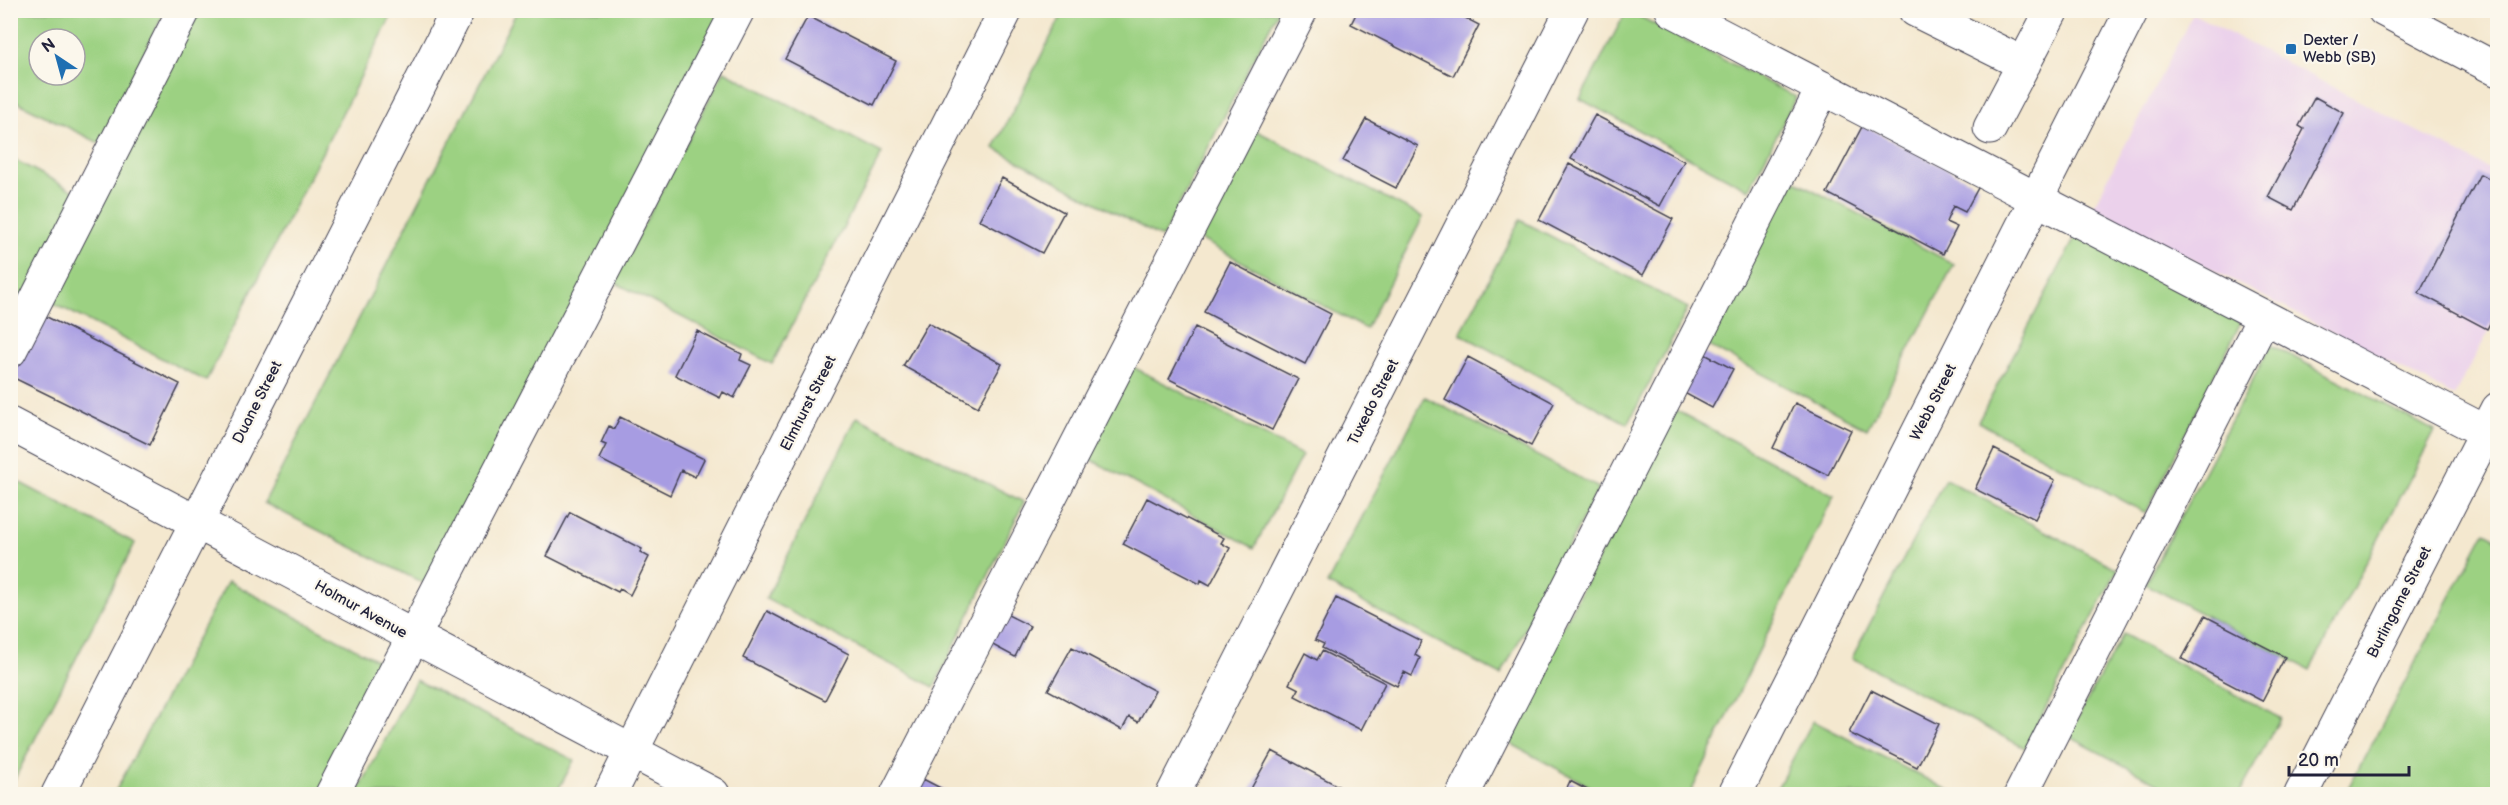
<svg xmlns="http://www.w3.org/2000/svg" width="2508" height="805" viewBox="0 0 2508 805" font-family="'Balsamiq Sans',sans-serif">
<rect width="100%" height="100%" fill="#fbf7ec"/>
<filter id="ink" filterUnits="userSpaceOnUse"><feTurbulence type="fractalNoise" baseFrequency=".0167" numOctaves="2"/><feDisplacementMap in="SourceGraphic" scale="12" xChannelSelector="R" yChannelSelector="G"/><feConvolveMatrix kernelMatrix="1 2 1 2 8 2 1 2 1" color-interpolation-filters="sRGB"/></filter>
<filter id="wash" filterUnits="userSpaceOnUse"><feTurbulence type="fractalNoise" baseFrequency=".008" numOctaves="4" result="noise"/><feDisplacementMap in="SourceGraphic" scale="24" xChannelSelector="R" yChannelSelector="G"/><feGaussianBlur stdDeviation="1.35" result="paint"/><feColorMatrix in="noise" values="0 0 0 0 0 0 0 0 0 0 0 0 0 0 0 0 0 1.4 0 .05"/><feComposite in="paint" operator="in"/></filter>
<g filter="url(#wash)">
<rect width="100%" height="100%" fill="#f4e8cf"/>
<!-- built -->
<path fill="#ebd1eb" d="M2193,14L2497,173V316L2454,396L2093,207Z"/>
<!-- green -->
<path fill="#9cd182" stroke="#5f7a5e" stroke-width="1.5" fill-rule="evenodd" d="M1627,10L1796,97L1749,190L1580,99Z
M10,11H165L99,143L11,99ZM39,39H75V75H39Z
M197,11H394L206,381L49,301Z
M517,11H724L429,586L264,503Z
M1064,11H1278L1162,238L994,148Z
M724,71L882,153L772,364L614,282Z
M1253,129L1423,217L1366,329L1198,238Z
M11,158L78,193L11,323Z
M1792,179L1954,264L1867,429L1705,344Z
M1520,220L1688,308L1628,424L1460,334Z
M2076,236L2241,322L2146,513L1978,422Z
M2271,345L2435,431L2310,670L2145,584Z
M1133,367L1302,455L1254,548L1086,457Z
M1425,397L1599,488L1501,675L1327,584Z
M1675,410L1834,495L1690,794H1604L1504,740Z
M857,417L1024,502L934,687L766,599Z
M11,478L135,543L11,786Z
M1945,479L2118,569L2025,748L1852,658Z
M2485,532L2498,539L2497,794H2345Z
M228,581L390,667L322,794H114Z
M2123,634L2280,718L2239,794H2178L2068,736Z
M416,680L574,760L556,794H357Z
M1813,721L1956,794H1774Z"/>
<g id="blocks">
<!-- building -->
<path fill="#a79ce2" d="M1358,10H1450L1479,25L1453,76L1351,24Z
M808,16L896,61L874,105L785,59Z
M2315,97L2344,113L2293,210L2268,197L2304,129L2299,126Z
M1595,115L1684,161L1660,206L1571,159Z
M1366,119L1418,146L1396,188L1343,161Z
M1863,125L1979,186L1965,212L1953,206L1946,222L1957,227L1943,254L1827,193Z
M1569,164L1673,219L1643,275L1539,220Z
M2480,174L2498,183V308L2487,329L2419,293Z
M1002,178L1064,212L1042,253L979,220Z
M1230,262L1331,314L1305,364L1204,312Z
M37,312L180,384L150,445L10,376V359Z
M928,323L1002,364L978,407L903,366Z
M1195,327L1298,379L1272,430L1169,379Z
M697,331L742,354L740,360L751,365L734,398L723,392L720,398L675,375Z
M1697,350L1733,369L1712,408L1675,388Z
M1468,357L1554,403L1531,446L1445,400Z
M1795,403L1851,430L1828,475L1773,448Z
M620,417L704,459L695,477L681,470L670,495L599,459L606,445L601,443L609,426L614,429Z
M1994,449L2055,480L2035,519L1975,489Z
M1147,498L1224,538L1221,543L1230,548L1210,585L1201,580L1200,584L1123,544Z
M570,512L642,549L640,552L649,557L630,595L620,589L618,592L547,556Z
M1336,598L1421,641L1415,655L1420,658L1412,676L1404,672L1397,686L1322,648L1324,644L1315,640Z
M767,611L849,654L825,700L743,658Z
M1002,612L1030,626L1015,657L987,642Z
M2205,616L2285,657L2262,701L2182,659Z
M1072,647L1155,691L1138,722L1129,717L1122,730L1048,690Z
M1322,651L1385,683L1361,730L1295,696L1299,689L1289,684L1305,653L1317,660Z
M1871,690L1939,724L1917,767L1849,733Z
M1272,751L1342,788L1338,794H1248Z
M923,779L952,794H915Z
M1570,781L1595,794H1564Z"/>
</g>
</g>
<g filter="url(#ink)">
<use href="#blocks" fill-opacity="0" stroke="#424051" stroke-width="1.5"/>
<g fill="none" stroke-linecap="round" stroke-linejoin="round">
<defs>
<path id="minor" d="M1672,10L2486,432
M1915,10L2024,64
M2384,10L2498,70
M1990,128L2052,10
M10,351L184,10
M10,424L713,794
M58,794L458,10
M332,794L738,10
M610,794L1006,10
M897,794L1301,10
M1173,794L1572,10
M1463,794L1823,88
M1735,794L2132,10
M2021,794L2264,317
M2301,794L2498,409"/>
</defs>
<!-- minor casing -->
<use href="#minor" stroke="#424051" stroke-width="35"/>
<!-- minor -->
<use href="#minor" stroke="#fff" stroke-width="33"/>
</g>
</g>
<!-- markers -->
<rect fill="#1f6fb2" stroke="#fbf7ec" stroke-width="2" x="2285" y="43" width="12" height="12" rx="3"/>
<g text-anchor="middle" stroke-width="4.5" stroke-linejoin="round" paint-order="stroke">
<!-- poi labels -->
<g font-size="15" fill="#22223b" stroke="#fbf7ec" text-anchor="start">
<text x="2303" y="45">Dexter /<tspan x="2303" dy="17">Webb (SB)</tspan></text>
</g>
<!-- street labels -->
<g font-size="15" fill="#22223b" stroke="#fbf7ec">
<text transform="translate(257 402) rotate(-63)" y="5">Duane Street</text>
<text transform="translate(1373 402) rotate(-63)" y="5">Tuxedo Street</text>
<text transform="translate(1933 402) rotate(-63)" y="5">Webb Street</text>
<text transform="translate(808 403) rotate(-63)" y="5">Elmhurst Street</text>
<text transform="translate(2399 602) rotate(-63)" y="5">Burlingame Street</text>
<text transform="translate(361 609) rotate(29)" y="5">Holmur Avenue</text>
</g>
</g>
<!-- margin -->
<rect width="2508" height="805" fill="none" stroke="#fbf7ec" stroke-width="36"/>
<!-- north arrow -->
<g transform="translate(57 57) rotate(324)"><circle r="28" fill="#fbf7ec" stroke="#a4a2a5" stroke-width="1.5"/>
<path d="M0-4.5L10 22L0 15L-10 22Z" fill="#1f6fb2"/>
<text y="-9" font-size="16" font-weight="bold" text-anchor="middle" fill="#22223b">N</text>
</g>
<!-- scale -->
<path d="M2289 766v9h120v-9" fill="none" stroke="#22223b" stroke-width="3"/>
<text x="2298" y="766" font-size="18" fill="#22223b" stroke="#fbf7ec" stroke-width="4.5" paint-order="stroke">20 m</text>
</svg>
